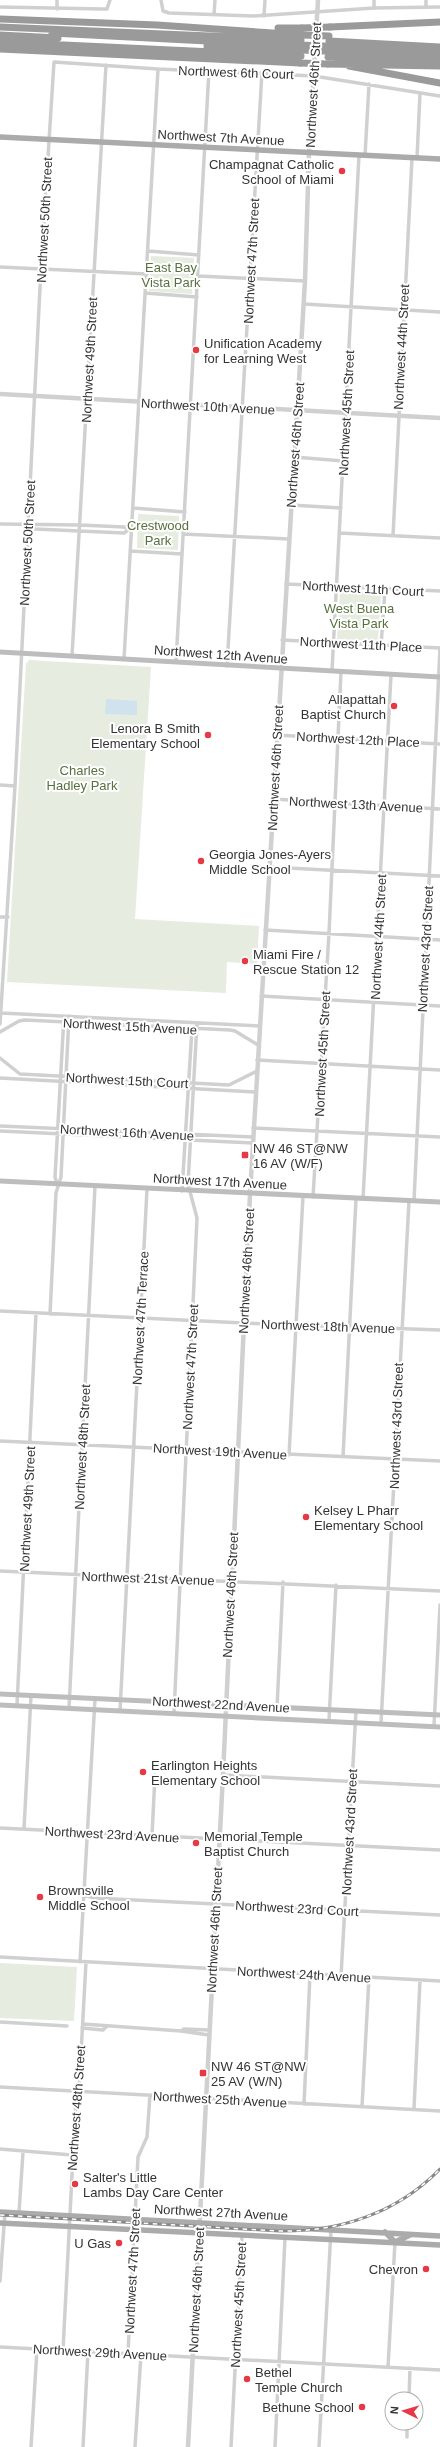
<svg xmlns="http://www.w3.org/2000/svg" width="440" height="2447" viewBox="0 0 440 2447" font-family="Helvetica,sans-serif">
<rect width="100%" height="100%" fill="#fff"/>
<!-- green -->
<path fill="#e6ecdf" d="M151,256L194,258L192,294L149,291Z
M138,514L179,516L178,550L137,548Z
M340,590L381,593L378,641L337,639Z
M29,660L151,667L135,919L259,926L257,964L227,962L226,993L7,982L26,664Z
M0,1963L77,1967L74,2021L0,2018Z"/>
<!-- water -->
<path fill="#cfe2ee" d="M106,699L137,701V715L105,714Z
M116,725L136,726L135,735L116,734Z"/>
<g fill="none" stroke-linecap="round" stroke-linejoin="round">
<!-- minor -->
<path stroke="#d0d0d0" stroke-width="3.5" d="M161,0L163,11L169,13L253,16L374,8L440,7
M426,6V0
M0,7L103,9H107L110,0
M374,8V0
M57,9V0
M214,15L215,0
M264,16L265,0
M365,156L369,84
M417,158L420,93
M148,251L199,255
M0,267L147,274
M198,276L305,281
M145,293L197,297
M304,304L440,312
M294,457L343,461
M291,505L341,508
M133,508L185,512
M0,524L80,525L124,527L132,530
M31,526L35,529L124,533L128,530
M339,533L440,538
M183,534L289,539
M393,536L412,158
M130,551L182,554
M286,584L440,591
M282,640L440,648
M381,646L385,590
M72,656L106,65
M124,659L158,69
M176,662L209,70
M227,666L262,72
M332,671L359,155
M276,735L440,744
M0,785L15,786
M273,799L440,809
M269,867L440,876
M0,917H8
M265,930L440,940
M261,996L440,1006
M1,1013L259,1026
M0,1024L15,786L41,268L54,62L158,69L314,76L440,96
M0,1032L19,1021L25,1020L230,1030L235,1031L258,1045
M0,1058L20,1074L229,1085L257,1071
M257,1060L440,1070
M0,1078L255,1092
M0,1126L253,1137
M253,1128L440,1137
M0,1131L253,1143
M57,1184L55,1177L64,1016
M182,1191L192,1028
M313,1197L329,933L341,672
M363,1199L391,675
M414,1201L440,648
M0,1311L243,1323L440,1330
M50,1314L56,1193L61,1177L69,1016
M0,1441L440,1461
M289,1455L303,1196
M343,1457L356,1199
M0,1571L440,1591
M17,1705L36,1313
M69,1708L95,1186
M277,1708L283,1582
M120,1711L147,1189
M174,1713L197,1218L188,1184L197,1023
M329,1720L336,1585
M381,1723L409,1201
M434,1726L440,1605
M223,1775L440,1786
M0,1828L440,1850
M24,1829L31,1696
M152,1836L155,1775
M84,1895L94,1898L440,1915
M0,1957L440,1981
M80,1962L95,1699
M341,1976L356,1711
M0,2022L67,2026
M83,2024L181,2031L209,2035
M82,2028L103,2030L106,2027
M181,2031L184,2029L209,2030
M0,2087L440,2111
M304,2104L310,1975
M362,2107L369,1977
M414,2109L420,1980
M0,2149L72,2155
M19,2213L23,2152
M0,2281L5,2212
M0,2347L440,2370
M63,2350L76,2098L79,2091L86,1962
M128,2353L138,2157L147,2137L150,2095
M388,2367L395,2242
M409,2399L410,2368
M407,2437V2423
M31,2447L37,2349
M83,2447L88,2351
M135,2447L141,2354
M231,2447L242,2236
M275,2447L285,2238
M319,2447L331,2230"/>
<!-- tertiary -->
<path stroke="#d0d0d0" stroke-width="4.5" d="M0,394L440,418
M188,2447L223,1775L250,1194L305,281L309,153L318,0"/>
<!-- secondary -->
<path stroke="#bdbdbd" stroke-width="5" d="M0,652L440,677
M0,1181L440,1202
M0,1694L440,1715
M0,1705L440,1727"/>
<!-- primary -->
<path stroke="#ababab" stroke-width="5.5" d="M0,137L440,159
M0,2212L440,2236
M0,2223L440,2245
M385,2232L395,2242L410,2235"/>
<!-- motorway -->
<path stroke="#9a9a9a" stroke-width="7" d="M0,19L157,25L302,35
M0,27L301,40
M330,27L440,22
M278,28H302
M52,33L207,41
M0,35L58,38
M329,41L440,47
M0,42L301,56
M0,49L300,63
M328,57L440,60
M328,64L440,66
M349,66L440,83"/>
<defs>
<path id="rail" d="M0,2215L279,2231C340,2232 397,2213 440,2169"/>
</defs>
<!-- rail casing -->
<use href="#rail" stroke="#888" stroke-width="3"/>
<!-- rail -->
<use href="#rail" stroke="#fff" stroke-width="1.5" stroke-dasharray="4.5" stroke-linecap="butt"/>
<!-- motorway-bridge -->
<path stroke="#9a9a9a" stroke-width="7" d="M302,28L330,27
M302,35L329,36
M210,41L440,51
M207,46L440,56
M300,63L328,64"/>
</g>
<!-- markers -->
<g fill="#e63946" stroke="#fff" stroke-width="1.5">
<circle cx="342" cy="171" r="4"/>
<circle cx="196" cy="350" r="4"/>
<circle cx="394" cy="706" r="4"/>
<circle cx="208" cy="735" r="4"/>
<circle cx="201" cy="861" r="4"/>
<circle cx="245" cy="961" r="4"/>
<rect x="241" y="1151" width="8" height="8" rx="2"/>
<circle cx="306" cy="1517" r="4"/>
<circle cx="143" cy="1772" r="4"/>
<circle cx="196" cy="1843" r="4"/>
<circle cx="40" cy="1897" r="4"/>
<rect x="199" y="2069" width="8" height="8" rx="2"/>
<circle cx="75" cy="2184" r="4"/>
<circle cx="119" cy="2243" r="4"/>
<circle cx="426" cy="2269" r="4"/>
<circle cx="247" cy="2379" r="4"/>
<circle cx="362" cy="2407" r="4"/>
</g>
<g text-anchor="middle" stroke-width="4" stroke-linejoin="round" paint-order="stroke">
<!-- street labels -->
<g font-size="13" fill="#333" stroke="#fff">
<text transform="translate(236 72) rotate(2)" y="5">Northwest 6th Court</text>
<text transform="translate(313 85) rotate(-87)" y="5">Northwest 46th Street</text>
<text transform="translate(221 137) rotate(3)" y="5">Northwest 7th Avenue</text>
<text transform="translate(44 220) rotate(-87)" y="5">Northwest 50th Street</text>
<text transform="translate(251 261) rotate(-87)" y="5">Northwest 47th Street</text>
<text transform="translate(401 347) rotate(-87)" y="5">Northwest 44th Street</text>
<text transform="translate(89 360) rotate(-87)" y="5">Northwest 49th Street</text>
<text transform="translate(208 406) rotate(3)" y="5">Northwest 10th Avenue</text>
<text transform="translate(346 413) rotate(-87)" y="5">Northwest 45th Street</text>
<text transform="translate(295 445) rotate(-86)" y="5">Northwest 46th Street</text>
<text transform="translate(27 543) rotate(-87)" y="5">Northwest 50th Street</text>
<text transform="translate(363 588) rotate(3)" y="5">Northwest 11th Court</text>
<text transform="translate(361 644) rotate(3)" y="5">Northwest 11th Place</text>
<text transform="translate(221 654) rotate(4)" y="5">Northwest 12th Avenue</text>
<text transform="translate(358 739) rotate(3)" y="5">Northwest 12th Place</text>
<text transform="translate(275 768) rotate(-87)" y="5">Northwest 46th Street</text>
<text transform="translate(356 804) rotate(3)" y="5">Northwest 13th Avenue</text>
<text transform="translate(378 937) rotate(-87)" y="5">Northwest 44th Street</text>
<text transform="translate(425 949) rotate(-87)" y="5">Northwest 43rd Street</text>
<text transform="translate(130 1026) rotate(3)" y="5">Northwest 15th Avenue</text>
<text transform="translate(322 1054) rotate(-87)" y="5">Northwest 45th Street</text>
<text transform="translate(127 1080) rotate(3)" y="5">Northwest 15th Court</text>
<text transform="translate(127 1132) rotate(3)" y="5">Northwest 16th Avenue</text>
<text transform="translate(220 1181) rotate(3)" y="5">Northwest 17th Avenue</text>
<text transform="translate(246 1271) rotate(-87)" y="5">Northwest 46th Street</text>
<text transform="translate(140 1318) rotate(-87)" y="5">Northwest 47th Terrace</text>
<text transform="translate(328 1326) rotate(2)" y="5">Northwest 18th Avenue</text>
<text transform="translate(190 1367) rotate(-87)" y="5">Northwest 47th Street</text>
<text transform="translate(396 1426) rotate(-88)" y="5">Northwest 43rd Street</text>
<text transform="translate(82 1447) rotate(-87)" y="5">Northwest 48th Street</text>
<text transform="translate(220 1451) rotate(3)" y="5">Northwest 19th Avenue</text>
<text transform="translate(27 1509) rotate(-87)" y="5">Northwest 49th Street</text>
<text transform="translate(148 1578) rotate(2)" y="5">Northwest 21st Avenue</text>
<text transform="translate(230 1595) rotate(-87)" y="5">Northwest 46th Street</text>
<text transform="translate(221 1704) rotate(3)" y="5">Northwest 22nd Avenue</text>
<text transform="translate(349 1832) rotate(-87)" y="5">Northwest 43rd Street</text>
<text transform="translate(112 1834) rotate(3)" y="5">Northwest 23rd Avenue</text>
<text transform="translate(297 1908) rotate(3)" y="5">Northwest 23rd Court</text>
<text transform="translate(214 1930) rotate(-87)" y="5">Northwest 46th Street</text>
<text transform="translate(304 1974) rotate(3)" y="5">Northwest 24th Avenue</text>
<text transform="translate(220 2099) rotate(3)" y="5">Northwest 25th Avenue</text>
<text transform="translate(76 2108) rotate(-86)" y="5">Northwest 48th Street</text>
<text transform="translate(221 2212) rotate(3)" y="5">Northwest 27th Avenue</text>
<text transform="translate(132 2271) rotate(-87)" y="5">Northwest 47th Street</text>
<text transform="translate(196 2290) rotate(-87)" y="5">Northwest 46th Street</text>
<text transform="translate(238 2305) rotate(-87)" y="5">Northwest 45th Street</text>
<text transform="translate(100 2352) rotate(3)" y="5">Northwest 29th Avenue</text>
</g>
<!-- poi labels -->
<g font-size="13" fill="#333" stroke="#fff" text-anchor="start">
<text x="334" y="169" text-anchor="end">Champagnat Catholic<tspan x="334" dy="15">School of Miami</tspan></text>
<text x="204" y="348">Unification Academy<tspan x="204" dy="15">for Learning West</tspan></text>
<text x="386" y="704" text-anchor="end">Allapattah<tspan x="386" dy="15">Baptist Church</tspan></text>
<text x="200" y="733" text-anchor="end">Lenora B Smith<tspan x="200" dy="15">Elementary School</tspan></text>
<text x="209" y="859">Georgia Jones-Ayers<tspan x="209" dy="15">Middle School</tspan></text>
<text x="253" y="959">Miami Fire /<tspan x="253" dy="15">Rescue Station 12</tspan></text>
<text x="253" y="1153">NW 46 ST@NW<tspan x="253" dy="15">16 AV (W/F)</tspan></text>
<text x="314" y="1515">Kelsey L Pharr<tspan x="314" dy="15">Elementary School</tspan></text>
<text x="151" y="1770">Earlington Heights<tspan x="151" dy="15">Elementary School</tspan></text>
<text x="204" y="1841">Memorial Temple<tspan x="204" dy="15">Baptist Church</tspan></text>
<text x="48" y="1895">Brownsville<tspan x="48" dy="15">Middle School</tspan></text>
<text x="211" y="2071">NW 46 ST@NW<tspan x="211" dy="15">25 AV (W/N)</tspan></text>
<text x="83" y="2182">Salter's Little<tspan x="83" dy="15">Lambs Day Care Center</tspan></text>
<text x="111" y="2248" text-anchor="end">U Gas</text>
<text x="418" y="2274" text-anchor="end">Chevron</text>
<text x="255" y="2377">Bethel<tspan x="255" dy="15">Temple Church</tspan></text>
<text x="354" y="2412" text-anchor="end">Bethune School</text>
</g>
<!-- park labels -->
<g font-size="13" fill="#56703f" stroke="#fff">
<text x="171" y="272">East Bay<tspan x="171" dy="15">Vista Park</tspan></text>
<text x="158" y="530">Crestwood<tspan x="158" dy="15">Park</tspan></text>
<text x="359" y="613">West Buena<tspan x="359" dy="15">Vista Park</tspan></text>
<text x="82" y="775">Charles<tspan x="82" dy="15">Hadley Park</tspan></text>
</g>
</g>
<!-- north arrow -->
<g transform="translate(404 2411) rotate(275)"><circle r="19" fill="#ffffff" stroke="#adadad"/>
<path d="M0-3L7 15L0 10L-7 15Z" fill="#e63946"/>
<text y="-6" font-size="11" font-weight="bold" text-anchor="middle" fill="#333333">N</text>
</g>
</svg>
